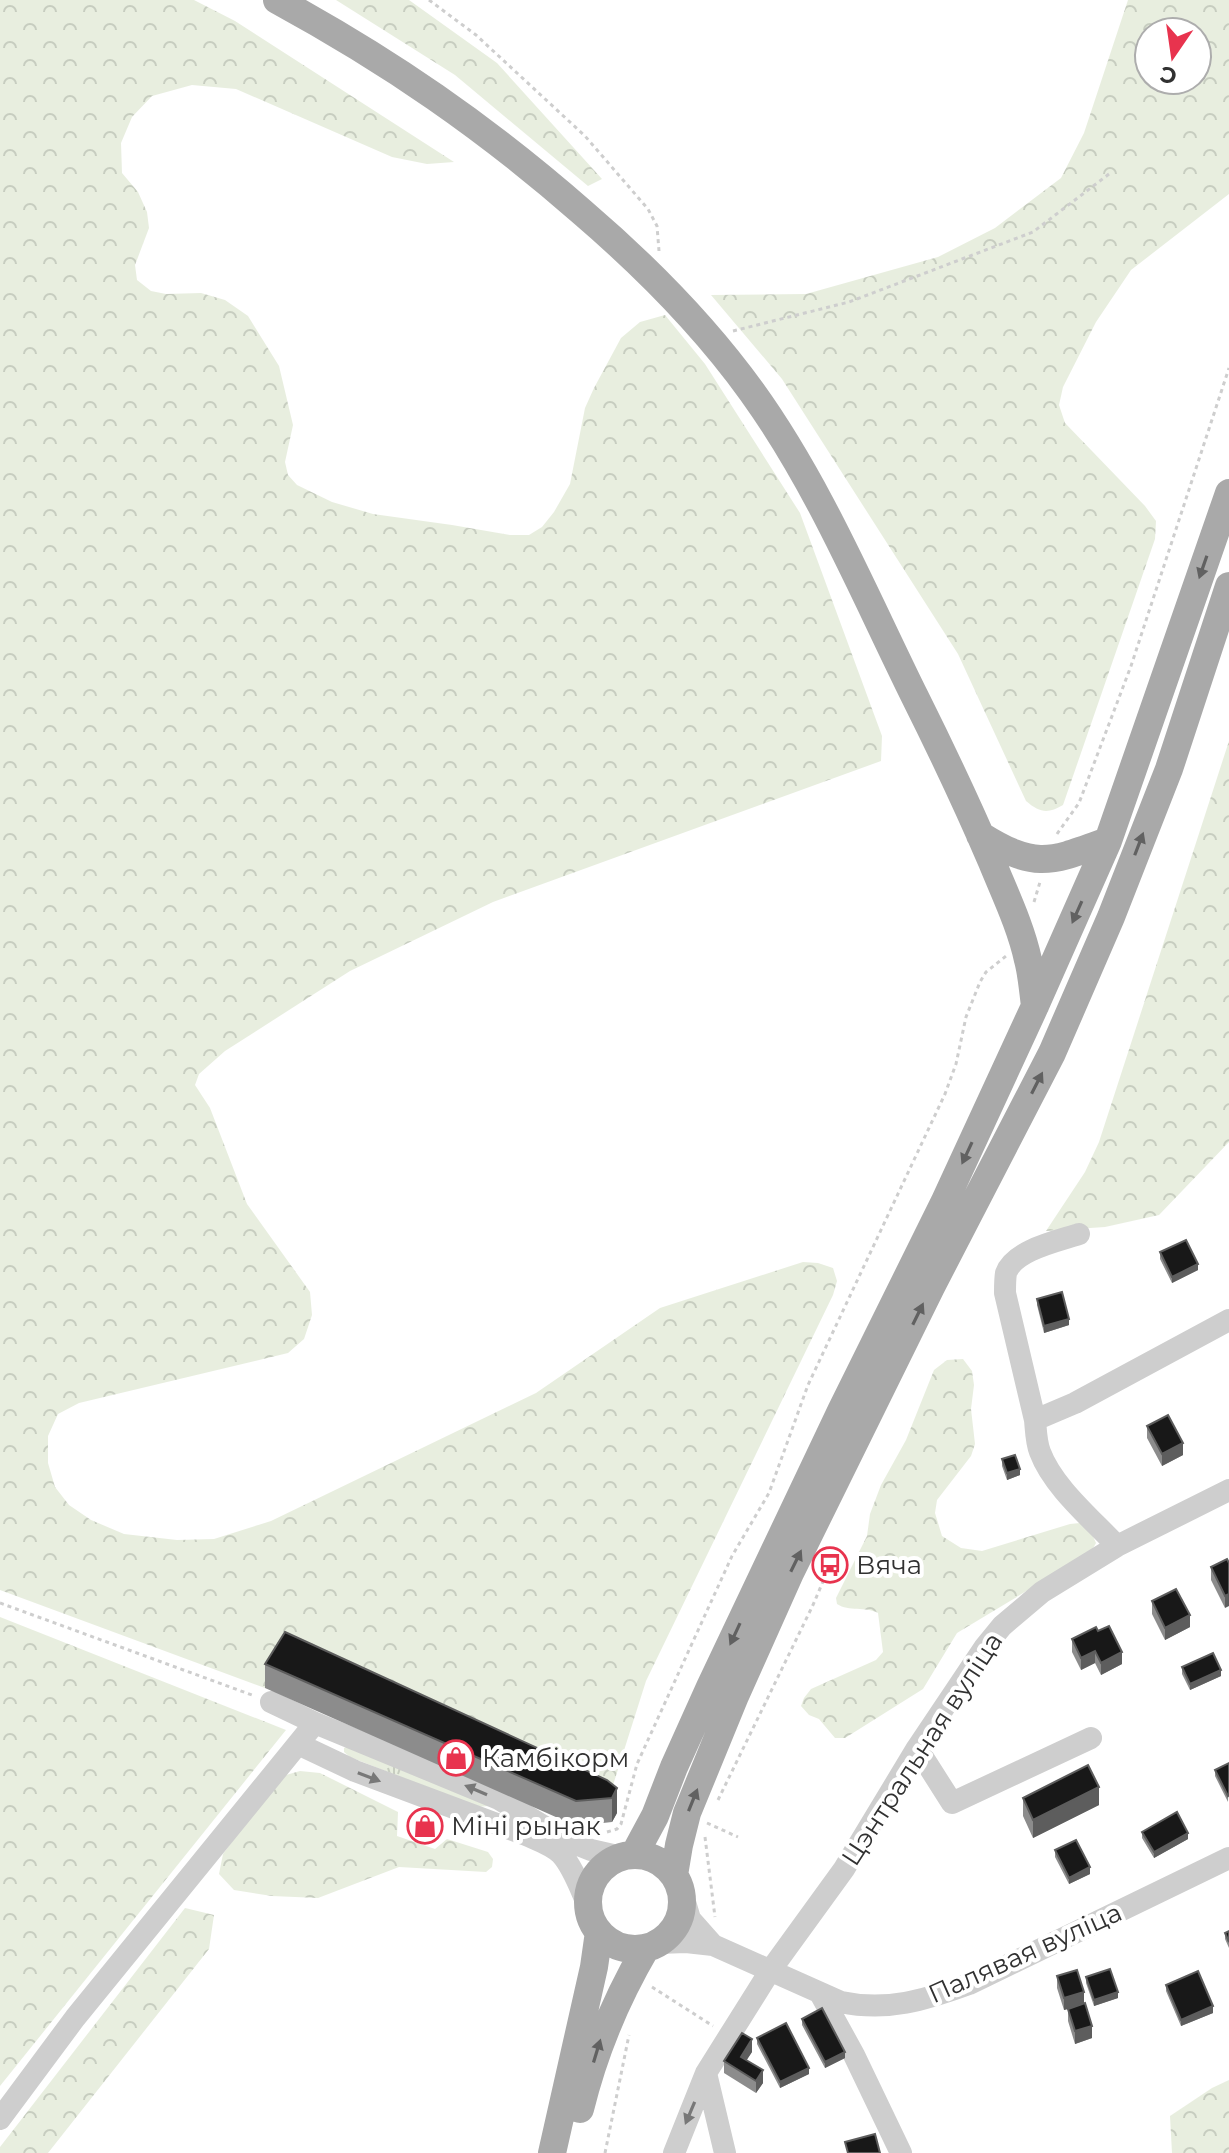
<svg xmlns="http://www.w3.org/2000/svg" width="1229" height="2153" viewBox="0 0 1229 2153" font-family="Montserrat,sans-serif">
<defs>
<pattern id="grass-tufts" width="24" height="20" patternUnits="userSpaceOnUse" patternTransform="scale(2)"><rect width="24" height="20" fill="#e8eedf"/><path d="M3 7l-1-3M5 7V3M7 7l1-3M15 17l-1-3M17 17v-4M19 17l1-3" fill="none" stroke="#c7cdc0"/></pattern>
<pattern id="forest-crowns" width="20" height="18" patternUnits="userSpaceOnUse" patternTransform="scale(2)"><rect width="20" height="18" fill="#e8eedf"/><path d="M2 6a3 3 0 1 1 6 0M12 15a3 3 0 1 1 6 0" fill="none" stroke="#c7cdc0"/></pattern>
</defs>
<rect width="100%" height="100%" fill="#fff"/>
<!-- grass -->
<path fill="url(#grass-tufts)" d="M348,1746L489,1806L476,1807L350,1757L344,1752V1748Z"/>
<!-- forest -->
<path fill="url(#forest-crowns)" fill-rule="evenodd" d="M0,0H194L235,21L454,162L427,164L392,157L236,89L192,85L152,96L132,117L121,143L122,173L138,192L147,212L149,228L135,265L137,280L151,291L166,294L201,293L225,300L248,316L279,366L293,425L285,462L288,475L297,485L332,502L373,514L452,525L510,535H529L542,527L554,512L570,484L585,408L594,388L621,338L640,322L665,315L705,364L800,513L882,736L881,761L493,902L350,971L225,1051L199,1074L195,1085L210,1108L247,1204L310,1292L312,1315L304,1339L288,1353L79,1403L58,1414L48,1436V1463L55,1487L69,1505L91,1520L124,1534L177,1540L214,1539L271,1521L536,1393L660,1308L803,1262L818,1263L833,1268L837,1281L833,1295L646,1681L607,1804L285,1656L265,1688L0,1590Z
M336,0H409L497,63L602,179L588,186L455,75Z
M1128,0H1229V194L1131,270L1096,322L1063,387L1059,405L1065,423L1145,506L1156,521L1155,539L1063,805C1048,814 1040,813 1026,801L958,654L782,379L711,295L806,294L938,257L995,228L1061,178L1084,133ZM1149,32H1197V80H1149Z
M1229,741V1142L1159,1215L1105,1227L1046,1231L1085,1172L1099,1142Z
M963,1359L972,1371L974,1385L971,1409L975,1444L971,1456L937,1500L935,1513L942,1536L961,1548L982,1551L1070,1524L1080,1523L1091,1532L1096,1543L1091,1552L957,1633L923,1689L845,1738H835L819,1719L809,1715L801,1706L804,1698L811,1689L876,1660L883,1652L878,1613C865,1606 849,1612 837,1604L836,1598L867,1536L870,1514L881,1485L906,1440L934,1370L947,1360Z
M0,1617L286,1730L0,2086Z
M300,1771L320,1773L398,1812L397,1836L435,1849L447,1839L488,1852L493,1859L492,1867L486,1872L399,1867L318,1898L272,1896L234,1890L219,1874L223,1854L279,1777Z
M185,1908L214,1915L209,1949L48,2153H0V2147Z
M1229,2080V2153H1172L1170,2116L1212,2088Z"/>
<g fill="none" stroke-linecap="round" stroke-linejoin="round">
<!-- path -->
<path stroke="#cecece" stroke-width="3" stroke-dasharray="4 4" stroke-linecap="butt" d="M429,0L476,35L585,136L648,209L657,226L659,251
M733,331L849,302L1033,232L1109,174
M1057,834L1079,803L1131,666L1229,368
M1034,902L1040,882
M0,1603L252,1695
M718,1800L813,1605L830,1565
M707,1823L738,1837
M607,1832L617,1829L621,1824L637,1764L732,1556L769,1493L808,1385L945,1094L956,1064L966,1017L980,982L986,972L1006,956
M705,1837L715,1917
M652,1987L713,2026
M605,2153L629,2035"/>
<!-- minor -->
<path stroke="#cecece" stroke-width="22" d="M1035,1420L1005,1293C1005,1286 1005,1279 1006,1273C1014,1250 1058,1241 1079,1234
M1117,1546C1092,1519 1053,1487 1040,1452C1036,1442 1036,1430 1035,1420L1075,1403L1229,1320
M271,1702L315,1723L499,1799L566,1840L591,1850L622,1857
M298,1744L355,1771L526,1835C537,1840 552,1845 561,1854C574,1868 581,1891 589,1908
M917,1748L952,1803L1091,1738
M681,1889L690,1919L713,1945
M659,1943L686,1942L713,1945L841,2002C887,2012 925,2000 969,1984L1229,1858
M821,1995L854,2055L901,2153
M706,2073L725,2153
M0,2119L75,2018L315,1723
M674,2153L706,2073L770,1971L844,1869L917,1748L984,1648L1002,1626L1042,1592L1117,1546L1229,1490"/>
<!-- major -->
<path stroke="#a9a9a9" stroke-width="28" d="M277,0C389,61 485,127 582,212C645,266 703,324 752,392C819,485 864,594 915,697C942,751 968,806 992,862C1005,894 1021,927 1028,960C1032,975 1033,991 1035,1006
M980,835C1036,870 1050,862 1108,841
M634,1855L655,1816L674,1767L710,1687L841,1411L944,1203L1035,1006L1108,841L1229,493
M588 1902a47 47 0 1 1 94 0a47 47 0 1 1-94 0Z
M674,1875L679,1845L687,1813L735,1696L790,1573L931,1287L1052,1053L1111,917L1169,769L1229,586
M580,2109C594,2052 616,1999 646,1948
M552,2153L594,1967L599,1932"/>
</g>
<!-- wall -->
<path fill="#8c8c8c" d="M1160,1252L1198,1270L1172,1283L1160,1259Z
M1037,1299L1069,1325L1044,1333L1037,1305Z
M1147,1426L1183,1455L1162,1466L1147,1438Z
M1002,1459L1020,1475L1007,1480L1002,1466Z
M1229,1563L1225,1608L1211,1580V1567Z
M1152,1601L1190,1627L1165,1640L1152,1614Z
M1072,1639L1122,1664L1101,1675L1095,1663L1081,1670L1072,1652Z
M265,1664L607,1780L617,1813L612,1822L576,1826L265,1688Z
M1182,1667L1221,1676L1190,1690L1182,1674Z
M1229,1763L1228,1802L1215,1776V1770Z
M1023,1798L1099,1805L1033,1838L1023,1816Z
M1142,1832L1188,1839L1154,1858L1142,1838Z
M1055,1850L1090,1874L1069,1884L1055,1857Z
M1229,1931V1948L1225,1939V1933Z
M1057,1976L1084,2004L1092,2038L1075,2044L1068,2021V2009L1064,2010L1057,1988Z
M1086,1977L1118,1998L1094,2006L1086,1983Z
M1166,1985L1213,2013L1181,2026L1166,1991Z
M802,2019L845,2058L825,2068L802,2025Z
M757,2038L809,2074L780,2088L757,2044Z
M752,2052L746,2060L763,2083L756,2093L724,2073V2061Z"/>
<!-- shaded-wall -->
<path fill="#5d5d5d" d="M1198,1264V1270L1172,1283V1277Z
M1069,1319V1325L1044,1333V1326Z
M1183,1443V1455L1162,1466V1454Z
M1020,1469V1475L1007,1480V1473Z
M1229,1594V1606L1225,1608V1596Z
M1190,1615V1627L1165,1640V1628Z
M1095,1651V1663L1081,1670V1658Z
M1122,1652V1664L1101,1675V1663Z
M1221,1670V1676L1190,1690V1684Z
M1099,1787V1805L1033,1838V1820Z
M617,1788V1813L612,1822V1798Z
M1188,1833V1839L1154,1858V1852Z
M1090,1867V1874L1069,1884V1878Z
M1084,1992V2004L1064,2010V1998Z
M1118,1992V1998L1094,2006V2000Z
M1213,2006V2013L1181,2026V2020Z
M1092,2026V2038L1075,2044V2031Z
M752,2039V2052L741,2069V2057Z
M845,2052V2058L825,2068V2062Z
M809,2068V2074L780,2088V2082Z
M763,2070V2083L756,2093V2081Z"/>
<!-- building -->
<path fill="#181818" stroke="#5d5d5d" stroke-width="2" d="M1186,1240L1198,1264L1172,1277L1160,1252Z
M1062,1292L1069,1319L1044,1326L1037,1299Z
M1168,1415L1183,1443L1162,1454L1147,1426Z
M1015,1455L1020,1469L1007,1473L1002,1459Z
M1227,1559L1229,1563V1594L1225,1596L1211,1567Z
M1176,1589L1190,1615L1165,1628L1152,1601Z
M1109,1626L1122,1652L1101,1663L1095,1651L1081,1658L1072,1639L1096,1627L1098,1631Z
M285,1632L607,1780L617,1788L612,1798L576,1801L265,1664Z
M1213,1653L1221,1670L1190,1684L1182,1667Z
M1229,1763V1795L1228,1796L1215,1770Z
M1088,1765L1099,1787L1033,1820L1023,1798Z
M1177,1812L1188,1833L1154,1852L1142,1832Z
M1076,1840L1090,1867L1069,1878L1055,1850Z
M1229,1931V1942L1225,1933Z
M1110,1969L1118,1992L1094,2000L1086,1977Z
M1077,1970L1084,1992L1064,1998L1057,1976Z
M1198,1971L1213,2006L1181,2020L1166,1985Z
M1085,2003L1092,2026L1075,2031L1068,2009Z
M822,2008L845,2052L825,2062L802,2019Z
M786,2023L809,2068L780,2082L757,2038Z
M742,2033L752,2039L741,2057L763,2070L756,2081L724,2061Z
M875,2134L880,2153H848L845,2142Z"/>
<!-- one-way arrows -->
<defs><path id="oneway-solid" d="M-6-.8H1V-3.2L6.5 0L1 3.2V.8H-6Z" transform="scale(2)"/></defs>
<g fill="#616161">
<use href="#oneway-solid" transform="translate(1203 567) rotate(109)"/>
<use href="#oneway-solid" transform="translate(1139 844) rotate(-69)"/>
<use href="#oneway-solid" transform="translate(1077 912) rotate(114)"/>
<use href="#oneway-solid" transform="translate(1037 1083) rotate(-63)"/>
<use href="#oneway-solid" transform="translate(967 1153) rotate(115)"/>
<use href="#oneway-solid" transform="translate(918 1314) rotate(-64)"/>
<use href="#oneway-solid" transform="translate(796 1561) rotate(-64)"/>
<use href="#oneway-solid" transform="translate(735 1634) rotate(115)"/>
<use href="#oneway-solid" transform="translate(693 1800) rotate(-68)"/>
<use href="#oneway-solid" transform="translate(597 2051) rotate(-73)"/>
</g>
<g fill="#787878">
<use href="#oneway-solid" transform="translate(369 1777) rotate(21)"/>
<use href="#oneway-solid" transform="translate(476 1790) rotate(-157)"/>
<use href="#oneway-solid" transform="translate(690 2113) rotate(113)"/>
</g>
<!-- icons -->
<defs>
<symbol id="bus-ring" viewBox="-11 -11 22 22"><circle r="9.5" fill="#fff" stroke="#e8334e" stroke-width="1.5"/><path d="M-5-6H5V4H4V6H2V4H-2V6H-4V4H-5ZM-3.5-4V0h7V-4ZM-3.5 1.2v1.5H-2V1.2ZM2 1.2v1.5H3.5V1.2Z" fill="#e8334e"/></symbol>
<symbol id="shop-ring" viewBox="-11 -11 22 22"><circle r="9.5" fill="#fff" stroke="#e8334e" stroke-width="1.5"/><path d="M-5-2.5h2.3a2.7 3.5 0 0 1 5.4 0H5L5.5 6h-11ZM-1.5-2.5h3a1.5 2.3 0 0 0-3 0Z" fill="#e8334e"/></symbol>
</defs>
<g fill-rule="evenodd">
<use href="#bus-ring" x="810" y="1545" width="40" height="40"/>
<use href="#shop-ring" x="436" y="1738" width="40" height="40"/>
<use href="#shop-ring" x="405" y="1806" width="40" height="40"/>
</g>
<g text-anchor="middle" stroke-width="8" stroke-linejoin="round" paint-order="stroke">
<!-- poi labels -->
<g font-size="26" fill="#313131" stroke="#fff" text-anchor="start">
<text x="856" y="1574">Вяча</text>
<text x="482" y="1767">Камбікорм</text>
<text x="451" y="1835">Міні рынак</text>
</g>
<!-- street labels -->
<g font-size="26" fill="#313131" stroke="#fff">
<text transform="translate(922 1749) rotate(-57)" y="9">Цэнтральная вуліца</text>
<text transform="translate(1025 1953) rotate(-24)" y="9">Палявая вуліца</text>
</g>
</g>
<!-- north arrow -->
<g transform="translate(1173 56) rotate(193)"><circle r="38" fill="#ffffff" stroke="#adadad" stroke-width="2"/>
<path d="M0-6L14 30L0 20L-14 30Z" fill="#e8334e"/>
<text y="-12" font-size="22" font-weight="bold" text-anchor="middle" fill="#313131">С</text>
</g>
</svg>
